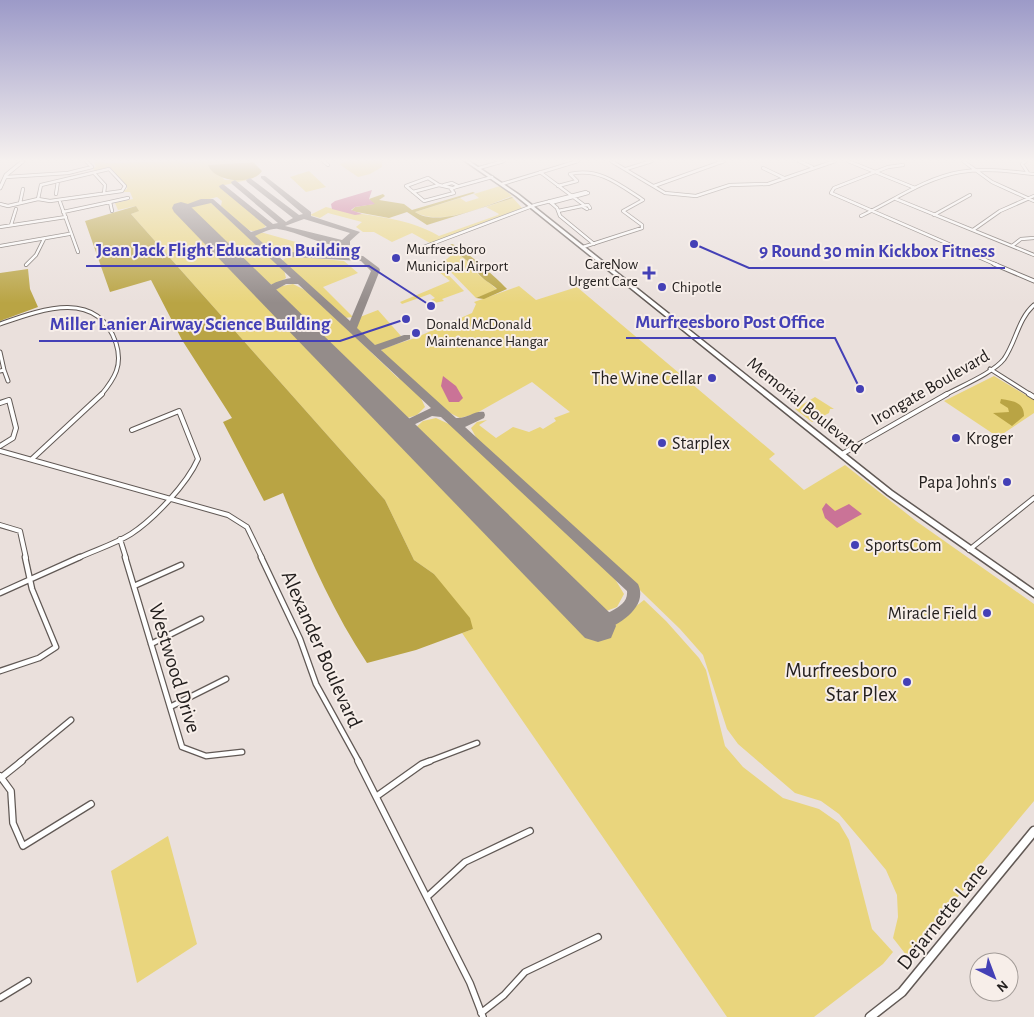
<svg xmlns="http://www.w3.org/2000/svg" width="1034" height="1017" viewBox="0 0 1034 1017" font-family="'Alegreya Sans',sans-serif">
<rect width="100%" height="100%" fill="#eae0dc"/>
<!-- green -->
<path fill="#e9d57d" d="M98,161L107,163L181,161L184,163L195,161H257L208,165L225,180L252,179L220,186L266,226C250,242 234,217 221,206L222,201L217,197L173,209L595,638L644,600L666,621L699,658L706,670L725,746L743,767L783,798L819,809L839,823L849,840L872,929L893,952L883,964L814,1017H727L462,633L473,629L434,574L414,560L385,500L131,214L138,211L136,206L118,210L115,203L133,199L130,192H120L127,189L126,185L110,168L95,171L93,168L96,167L94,163Z
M347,161H382V167L370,174L358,177L339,164Z
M309,171L326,187L306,192L290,177Z
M500,186L512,196C485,206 441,227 415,212L460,198L466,202L479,198L474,194Z
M513,198L522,208L430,243L412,233L392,242L374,232H363L356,227L362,222L328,213L320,218L310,215L326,207C364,217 404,215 439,236L498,215L499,214L486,207Z
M202,202H210L284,270L286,278L278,283L267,285L189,208Z
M257,233H264L317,248L330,246L328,249L333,250L322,255L274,252L254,237Z
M448,246C460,255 470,262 478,274C483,279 492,284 497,290L476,298L442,263L453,254L446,247Z
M290,256L344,261L358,273L323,287L353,317L344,318L341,316L282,262L284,259Z
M437,263L464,291L442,299L444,301L434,303L431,300L435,298L430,294L402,304L400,302L450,281L433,267L423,269Z
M293,284L307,291L399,379L397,374L420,396L425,407L417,415L404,419L273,291L282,286Z
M519,286L536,300L577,287L775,454L769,459L804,490L845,465L916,521L1034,604V801L979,867L980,871L907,956L893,938L898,917L897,895L886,870L867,847L839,814L821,801L795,793L738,744L727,729L703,655L680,629L614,565L478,441L471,428L477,422L487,420L479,425L496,438L513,427L529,432L540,427L543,429L556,421L554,418L570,412L532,382L475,414L460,418L444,410L381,353L382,349L415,338L472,313L476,304L474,302Z
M378,310L401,336L378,346L372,344L356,329L360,317Z
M994,376L1034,400V413L998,437L944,401Z
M815,397L834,409H830L829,413L812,422L795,409Z
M436,418L451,425L612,574L624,594L617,607L601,613L414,429L423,421Z
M168,836L197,944L137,983L111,871Z"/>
<!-- forest -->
<path fill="#b9a444" d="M253,162L262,171C253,186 214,182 208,165Z
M473,192L475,193L415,212C438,228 486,205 512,197L513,198L427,225L407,212L389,218L351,211L355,207L373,204L369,199L383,194L385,196L379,200L404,204L412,210Z
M136,206L139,211L131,214L385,500L414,560L434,574L470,618L473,629L416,650L367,663C332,610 307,552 283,493L264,501L223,422L232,418L182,340L151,280L110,292L85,221Z
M452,244C461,246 500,281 507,289L484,299L476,298L497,289C492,284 482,279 478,273C470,262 460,255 448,246Z
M28,269L30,289L38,307L0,321V273Z
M1001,399C1013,401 1024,402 1024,416L1012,426L993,413L1009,412L1008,408L1000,403Z"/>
<!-- water -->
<path fill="#ca7397" d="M372,190L369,199L375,204L355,207L351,210L362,214L355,215L332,209L331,204L335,201Z
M443,376L456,386L463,398L459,402H449L441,386Z
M826,503L835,511L849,504L862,514L837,528L825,518L822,509Z"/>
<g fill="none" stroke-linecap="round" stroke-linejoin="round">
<!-- taxiway -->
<path fill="#948c8a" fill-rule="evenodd" d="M261,176H265L311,212V216L360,232L350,241V245C325,249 301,232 278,229C271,228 262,233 255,236L272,251L363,256L379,268L380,270L357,328L375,345L404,335H410V339L381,350L456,418C468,419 474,410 484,412L485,415L484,418L465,427L638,584C649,608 617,626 598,633L593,631L591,626C597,612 629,611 627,591L441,417L432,416L405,429L391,425L389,422L391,419L395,418L404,421L431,408L298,284H286L272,292V297H266L263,291C270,283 281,280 291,278L211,203L181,210L177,208L201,199H213L251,232L267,227L220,188L219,186L223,184L273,224L278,223L232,184L231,182L235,180L286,222L293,218L247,182L246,180L250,178L299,215L303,214L261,178ZM304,219L350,233L342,240L285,226ZM278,256L361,261L371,271L350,321Z"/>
<!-- runway -->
<path fill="#948c8a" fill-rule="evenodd" d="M181,202L188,204L611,614L616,626L611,638L598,642L585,638L174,212L172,208L174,204Z"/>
<defs>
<path id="minor-far4" d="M323,161L328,165
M611,161L665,193L696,196L730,185L768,184L835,161
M799,161L812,167
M848,161L915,188
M963,161L992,182L1034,201
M1026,161L1022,164L1028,173
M903,165L888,167L834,188L831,193L997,265
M479,168L504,161
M763,168L784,178
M109,169L125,186L122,191L50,201L38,199L41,185Z
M626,169L652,161
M540,172L584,205
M94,173L105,185L104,193
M6,177L68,173L92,167L86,161
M577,181L570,174C599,167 620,185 643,200L623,211L642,225V228L583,247
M502,184L578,161
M444,185L452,183L458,186
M558,186L577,181
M654,186L724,161
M452,188L439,185L428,178L406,186L424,201L454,193L451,189L456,187L492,177
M413,192L439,185
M56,194L58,181
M896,199L1034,255
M549,201L557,208L560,216L594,244
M60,202L78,252
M110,202L128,198
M20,203L23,189
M551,203L588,193
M0,204L8,206L38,199
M587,209L582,206L588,205L590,208
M558,211L582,206
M63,212L110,202L112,211
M934,215L970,195
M861,216C893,201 925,178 960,172C984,168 1010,171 1034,174
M11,225L16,209
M0,227L66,217
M973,230L1000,211L1034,196
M0,246L69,234
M1012,246L1021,239L1034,238
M421,248L535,205L586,192
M26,265L36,255L44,239"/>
<path id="minor-far3" d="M994,264L1034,281
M0,324C40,310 97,288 116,343C123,365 115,378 101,395
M0,352L4,370L0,371
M990,369L1031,395
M4,370L8,381
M945,395C961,386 993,373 1004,359C1016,342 1018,319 1034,305"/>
<path id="minor-far2" d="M1029,394L1034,397
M0,403L9,400L16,428L13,438L0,446
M0,451L228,515L247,527L262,558
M842,454L947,394
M32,459L102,394
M0,525L20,531L26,558
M120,539L126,558
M969,550L1034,498
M78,558C95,550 115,544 131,534C154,519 187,484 198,459L179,411L132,430"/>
<path id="minor-far1" d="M125,557L182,747L206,756L242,752
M261,557L300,639L316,684L359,762
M134,586L181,565
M0,593L80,557
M151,644L201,619
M0,671L39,658L56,647L32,589L25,557
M170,707L226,679
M20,762L71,720
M427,762L477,743"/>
<path id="minor" d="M358,761L470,983L483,1017
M0,776L11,791L13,823L23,846L91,804
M2,777L22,761
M377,796L422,764L430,761
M427,897L465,862L530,831
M0,998L28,981
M481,1013L504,995L525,972L598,937"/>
<path id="secondary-far1" d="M0,188L6,175L23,161"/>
<path id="secondary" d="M870,1017L902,992L1034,831"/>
<path id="primary" d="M465,161H469L518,194L892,491L1034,590V597L888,495L516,196Z"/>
</defs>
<!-- minor-far4 casing -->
<use href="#minor-far4" stroke="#615955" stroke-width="4"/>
<!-- minor-far3 casing -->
<use href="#minor-far3" stroke="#615955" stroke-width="5"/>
<!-- minor-far2 casing -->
<use href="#minor-far2" stroke="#615955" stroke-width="6"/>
<!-- minor-far1 casing -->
<use href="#minor-far1" stroke="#615955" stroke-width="7"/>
<!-- minor casing -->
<use href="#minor" stroke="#615955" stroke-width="8"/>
<!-- secondary-far1 casing -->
<use href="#secondary-far1" stroke="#615955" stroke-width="4.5"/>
<!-- secondary casing -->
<use href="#secondary" stroke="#615955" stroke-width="11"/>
<!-- primary casing -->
<use href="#primary" stroke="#615955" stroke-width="3"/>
<!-- minor-far4 -->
<use href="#minor-far4" stroke="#fff" stroke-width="2.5"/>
<!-- minor-far3 -->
<use href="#minor-far3" stroke="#fff" stroke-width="3"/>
<!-- minor-far2 -->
<use href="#minor-far2" stroke="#fff" stroke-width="4"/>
<!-- minor-far1 -->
<use href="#minor-far1" stroke="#fff" stroke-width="4.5"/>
<!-- minor -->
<use href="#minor" stroke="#fff" stroke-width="5.5"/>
<!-- secondary-far1 -->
<use href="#secondary-far1" stroke="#fff" stroke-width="3"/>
<!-- secondary -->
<use href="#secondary" stroke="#fff" stroke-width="8"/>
<!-- primary -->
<use href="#primary" fill="#fff" fill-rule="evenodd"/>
</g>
<!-- sky -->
<linearGradient id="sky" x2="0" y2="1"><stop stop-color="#9c9ac8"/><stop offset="0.53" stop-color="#f6f1ef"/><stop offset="1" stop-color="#f6f1ef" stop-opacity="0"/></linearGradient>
<rect width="1034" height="303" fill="url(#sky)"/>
<!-- markers -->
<g fill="#4440b6" stroke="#f7eee9" stroke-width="2">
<circle cx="396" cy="258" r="5"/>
<path d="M646.5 265.5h5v5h5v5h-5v5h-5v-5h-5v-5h5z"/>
<circle cx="662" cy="287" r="5"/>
<circle cx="416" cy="333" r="5"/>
<circle cx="712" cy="378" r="5"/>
<circle cx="956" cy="438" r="5"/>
<circle cx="662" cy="443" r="5"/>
<circle cx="1007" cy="482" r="5"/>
<circle cx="855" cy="545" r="5"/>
<circle cx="987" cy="613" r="5"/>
<circle cx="907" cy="682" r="5"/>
</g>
<g text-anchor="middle" stroke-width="4" stroke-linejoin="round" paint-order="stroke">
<!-- far-poi labels -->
<g font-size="15" fill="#24201f" stroke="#f7eee9" text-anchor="start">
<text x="406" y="254">Murfreesboro<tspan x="406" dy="17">Municipal Airport</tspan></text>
<text x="638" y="269" text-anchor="end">CareNow<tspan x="638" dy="17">Urgent Care</tspan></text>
<text x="672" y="292">Chipotle</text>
<text x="426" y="329">Donald McDonald<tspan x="426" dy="17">Maintenance Hangar</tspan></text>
</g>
<!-- poi labels -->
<g font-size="18" fill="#24201f" stroke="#f7eee9" text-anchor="end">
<text x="702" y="384">The Wine Cellar</text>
<text x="966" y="444" text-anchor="start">Kroger</text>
<text x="672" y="449" text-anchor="start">Starplex</text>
<text x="997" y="488">Papa John's</text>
<text x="865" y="551" text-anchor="start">SportsCom</text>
<text x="977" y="619">Miracle Field</text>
</g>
<!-- street labels -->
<g font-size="18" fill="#24201f" stroke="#f7eee9">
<text transform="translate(930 387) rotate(-30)" y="6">Irongate Boulevard</text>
<text transform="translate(805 405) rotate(39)" y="6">Memorial Boulevard</text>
</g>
<!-- near-street labels -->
<g font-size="21" fill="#24201f" stroke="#f7eee9">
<text transform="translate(322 649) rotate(66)" y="7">Alexander Boulevard</text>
<text transform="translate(175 668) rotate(73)" y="7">Westwood Drive</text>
<text transform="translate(942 916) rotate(-51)" y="7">Dejarnette Lane</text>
</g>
<!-- near-poi labels -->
<g font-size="21" fill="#24201f" stroke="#f7eee9" text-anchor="end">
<text x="897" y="677">Murfreesboro<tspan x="897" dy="24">Star Plex</tspan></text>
</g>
</g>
<!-- callouts -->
<path fill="none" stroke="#4440b6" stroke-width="2" d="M431 306L369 266H86M694 244L749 268H1005M860 389L835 338H626M406 319L340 341H39"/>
<g fill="#4440b6" stroke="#f7eee9" stroke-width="2">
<circle cx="431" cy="306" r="5"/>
<circle cx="694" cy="244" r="5"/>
<circle cx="860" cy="389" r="5"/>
<circle cx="406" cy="319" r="5"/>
</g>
<g font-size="19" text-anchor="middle" font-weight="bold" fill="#4440b6" stroke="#f7eee9" stroke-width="4" stroke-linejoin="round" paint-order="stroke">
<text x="228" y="256">Jean Jack Flight Education Building</text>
<text x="877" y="257">9 Round 30 min Kickbox Fitness</text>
<text x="730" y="328">Murfreesboro Post Office</text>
<text x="190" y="330">Miller Lanier Airway Science Building</text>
</g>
<!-- north arrow -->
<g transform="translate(994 977) rotate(138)"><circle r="24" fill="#f7eee9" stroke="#a39c98"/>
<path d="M0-4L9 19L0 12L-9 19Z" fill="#4440b6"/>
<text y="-8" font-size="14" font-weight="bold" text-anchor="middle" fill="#24201f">N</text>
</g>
</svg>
